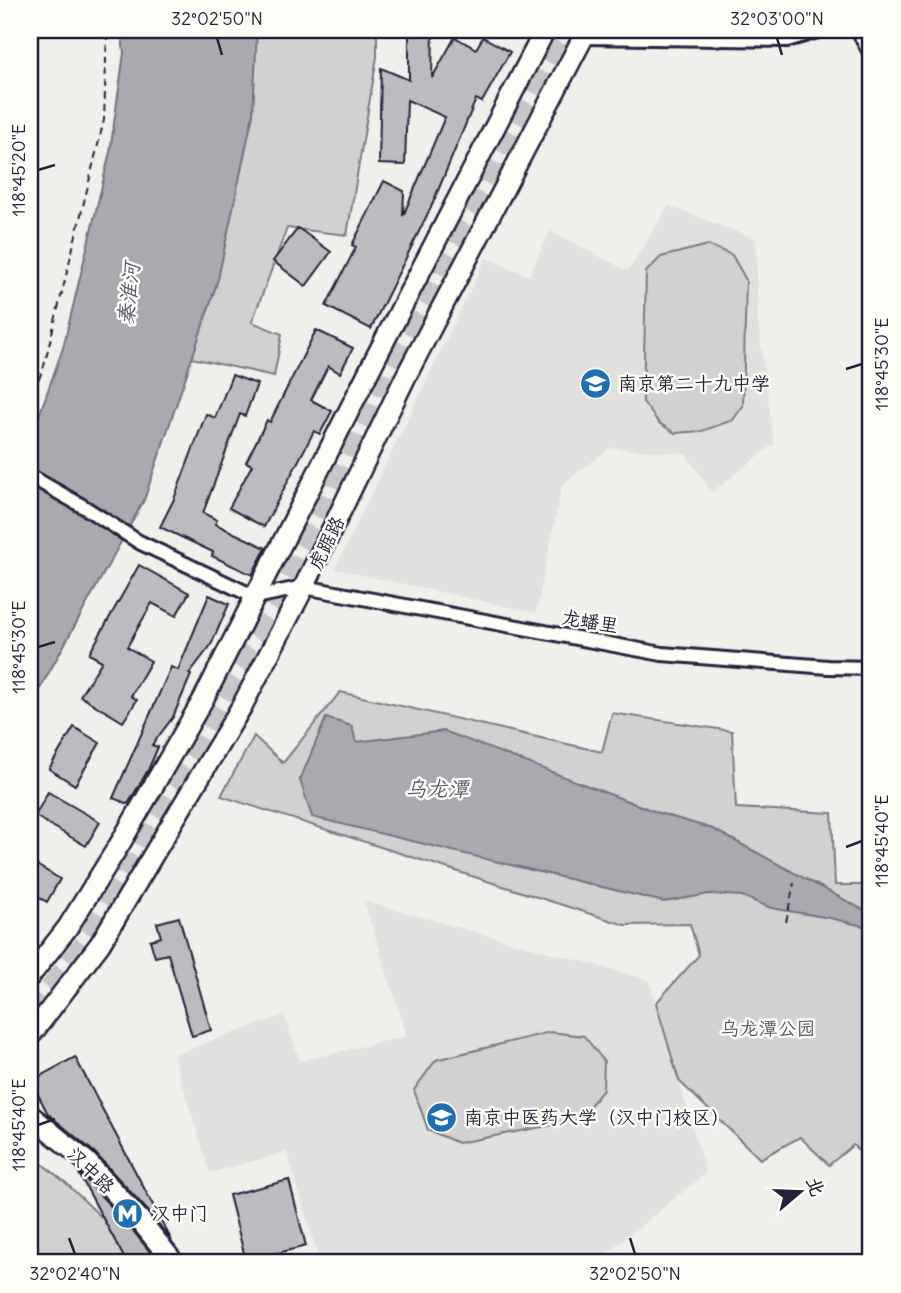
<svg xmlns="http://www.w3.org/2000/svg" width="901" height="1293" viewBox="0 0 901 1293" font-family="Delius,'LXGW WenKai TC',sans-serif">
<rect width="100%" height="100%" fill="#f0efec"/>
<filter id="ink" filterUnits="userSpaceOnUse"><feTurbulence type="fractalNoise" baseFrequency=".0143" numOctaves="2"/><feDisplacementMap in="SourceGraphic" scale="14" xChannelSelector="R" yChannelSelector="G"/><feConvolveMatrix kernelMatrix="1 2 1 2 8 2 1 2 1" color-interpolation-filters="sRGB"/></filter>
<g filter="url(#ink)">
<!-- built -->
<path fill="#e0e0df" d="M669,206L756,239L758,321L774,444L712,492L686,454L610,448L562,485L536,613L335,569L486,258L529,276L550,231L628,271Z
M364,901L649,980L706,1173L595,1263H320L287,1152L210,1173L173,1055L284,1015L300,1061L407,1036Z"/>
<!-- green -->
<path fill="#d2d1d1" stroke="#7a7a86" stroke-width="2" d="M231,30H377V57L347,235L287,228L252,322L282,334L274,376L192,358L218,279Z
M708,245L732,255L746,280L743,406L733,420L702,431L675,433L659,423L643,402L646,272L661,257Z
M340,692L602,752L612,713L732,731L736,808L832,813L835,885H871V1032L868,1035L871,1039V1163L853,1145L829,1165L800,1137L760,1159L679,1081L656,1003L699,955L690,924L625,925L221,796L254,736L283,763Z
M550,1032L584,1036L604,1061L603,1090L578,1120L458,1143L428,1130L414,1090L436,1060Z
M30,1154L66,1183L122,1237L137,1263H30Z"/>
<!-- water -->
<path fill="#a9a9b0" stroke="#737381" stroke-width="2" d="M121,30H257L253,114L218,279L192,358L144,500L30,707V441L63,348L110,152L124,53Z
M326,718L352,726L356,742L444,731L659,813L713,829L871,914V928L830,918L771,908L742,896L709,894L664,902L312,817L300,780Z"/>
<!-- building -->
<path fill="#bcbcc0" stroke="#22223b" stroke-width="2" d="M409,30H433L432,78L455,37L476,49L483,37L510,52L482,102L476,99L432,205L371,329L326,306L356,247L352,245L384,181L404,191L403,216L445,117L407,100L405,165L379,164L381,68L409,80Z
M298,228L331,252L306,286L273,261Z
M316,330L353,348L340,373L328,366L311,400L332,411L320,434L314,431L264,527L229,508L252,465L246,462L267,420L270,422Z
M232,375L257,384L245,416L240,414L203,513L217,520L215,524L266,548L252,575L212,556L213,552L160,527L174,499L206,414L215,418Z
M139,565L189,593L176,616L152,603L127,647L151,661L131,696L137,700L123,722L80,696L102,661L89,654Z
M209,595L229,604L211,645L189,674L191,675L173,717L152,745L158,747L148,770L128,804L113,798L171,667L178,670Z
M74,727L100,743L75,785L49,769Z
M48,792L100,822L86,846L35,816Z
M30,861L60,879L47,902L30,893Z
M179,917L211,1030L192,1036L168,954L155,957L150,940L161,937L157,923Z
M75,1057L116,1135L172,1241L148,1211L95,1153L48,1114L31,1081Z
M77,1170L130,1227L159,1263H127Z
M289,1180L306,1246L246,1261L229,1195Z"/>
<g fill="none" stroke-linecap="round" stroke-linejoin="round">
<!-- highway-tunnel -->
<path stroke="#c7c6c9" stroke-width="23" stroke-dasharray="23 11" stroke-linecap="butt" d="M30,1017L89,939L230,697L470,223L572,30"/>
<defs>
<path id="street" d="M583,37L787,40L821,30
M30,476L84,507L139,542L255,597L304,587L662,654L828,667L871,668"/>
<path id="secondary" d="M861,30L871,49"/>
<path id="primary" d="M30,976L68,927L121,842L204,698L375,359L545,30
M30,1036L100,944L242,706L304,587L406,376L587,30
M30,1115L86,1161L139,1219L174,1263"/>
</defs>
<!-- street casing -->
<use href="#street" stroke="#22223b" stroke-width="18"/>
<!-- secondary casing -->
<use href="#secondary" stroke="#22223b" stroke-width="23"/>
<!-- primary casing -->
<use href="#primary" stroke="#22223b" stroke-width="24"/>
<!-- path -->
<path stroke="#22223b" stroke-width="2" stroke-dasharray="7 5" stroke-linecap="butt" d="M30,402L44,366L104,120L107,30
M786,922L794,883"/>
<!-- street -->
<use href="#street" stroke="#fdfcf7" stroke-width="12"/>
<!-- secondary -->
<use href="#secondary" stroke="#fdfcf7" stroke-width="18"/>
<!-- primary -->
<use href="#primary" stroke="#fdfcf7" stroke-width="19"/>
</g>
</g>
<!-- ticks -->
<path fill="none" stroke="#22223b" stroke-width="2.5" d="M217,38L222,55M777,38L782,55M38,170L55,165M846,369L862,364M38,647L55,642M846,847L862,841M38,1125L55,1119M69,1238L75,1254M630,1238L635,1254"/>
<!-- icons -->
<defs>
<symbol id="school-disc" viewBox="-11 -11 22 22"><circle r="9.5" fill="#1f6fb2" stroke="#fdfcf7"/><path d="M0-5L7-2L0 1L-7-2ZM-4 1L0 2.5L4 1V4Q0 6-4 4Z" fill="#fff"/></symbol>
<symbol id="university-disc" viewBox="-11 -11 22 22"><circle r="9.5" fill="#1f6fb2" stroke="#fdfcf7"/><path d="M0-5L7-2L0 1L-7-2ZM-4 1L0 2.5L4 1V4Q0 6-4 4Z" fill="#fff"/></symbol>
<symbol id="metro-disc" viewBox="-11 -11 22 22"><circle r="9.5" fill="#1f6fb2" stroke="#fdfcf7"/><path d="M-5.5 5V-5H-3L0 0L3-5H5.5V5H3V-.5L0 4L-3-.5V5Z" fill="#fff"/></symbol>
</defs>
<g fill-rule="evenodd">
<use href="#school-disc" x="578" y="366" width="35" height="35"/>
<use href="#university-disc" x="424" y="1100" width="35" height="35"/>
<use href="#metro-disc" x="110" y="1196" width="35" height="35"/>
</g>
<g text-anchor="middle" stroke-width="5" stroke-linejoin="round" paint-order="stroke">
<!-- poi labels -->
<g font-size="19" fill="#22223b" stroke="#fdfcf7" text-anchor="start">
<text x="618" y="390">南京第二十九中学</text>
<text x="464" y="1124">南京中医药大学（汉中门校区）</text>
<text x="151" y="1220">汉中门</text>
</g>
<!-- street labels -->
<g font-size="19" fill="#22223b" stroke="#fdfcf7">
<text transform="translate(326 543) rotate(-64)" y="7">虎踞路</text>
<text transform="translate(590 621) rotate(10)" y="7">龙蟠里</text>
<text transform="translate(91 1170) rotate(44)" y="7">汉中路</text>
</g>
<!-- park labels -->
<g font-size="19" fill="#575768" stroke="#fdfcf7">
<text x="768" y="1035">乌龙潭公园</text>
</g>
<!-- water labels -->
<g font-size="21" font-style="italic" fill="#58586a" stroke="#fdfcf7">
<text transform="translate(129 294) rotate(-84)" y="7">秦淮河</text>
<text x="437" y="796">乌龙潭</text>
</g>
</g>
<!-- margin -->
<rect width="901" height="1293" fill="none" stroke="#fdfcf7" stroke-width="77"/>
<!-- north arrow -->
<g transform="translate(800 1192) rotate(71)" stroke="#fdfcf7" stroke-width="5" paint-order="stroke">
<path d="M0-5L12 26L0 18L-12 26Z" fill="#22223b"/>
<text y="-10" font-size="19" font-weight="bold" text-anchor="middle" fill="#22223b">北</text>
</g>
<rect x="38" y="38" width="824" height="1216" fill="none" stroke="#22223b" stroke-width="2.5"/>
<g font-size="18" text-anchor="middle" fill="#22223b">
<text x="217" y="25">32°02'50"N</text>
<text x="777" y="25">32°03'00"N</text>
<text transform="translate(19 170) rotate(-90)" y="6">118°45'20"E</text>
<text transform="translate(882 364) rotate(-90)" y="6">118°45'30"E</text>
<text transform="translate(19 647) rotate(-90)" y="6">118°45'30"E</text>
<text transform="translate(882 841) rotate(-90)" y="6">118°45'40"E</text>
<text transform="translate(19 1125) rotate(-90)" y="6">118°45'40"E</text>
<text x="75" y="1280">32°02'40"N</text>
<text x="635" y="1280">32°02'50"N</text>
</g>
</svg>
